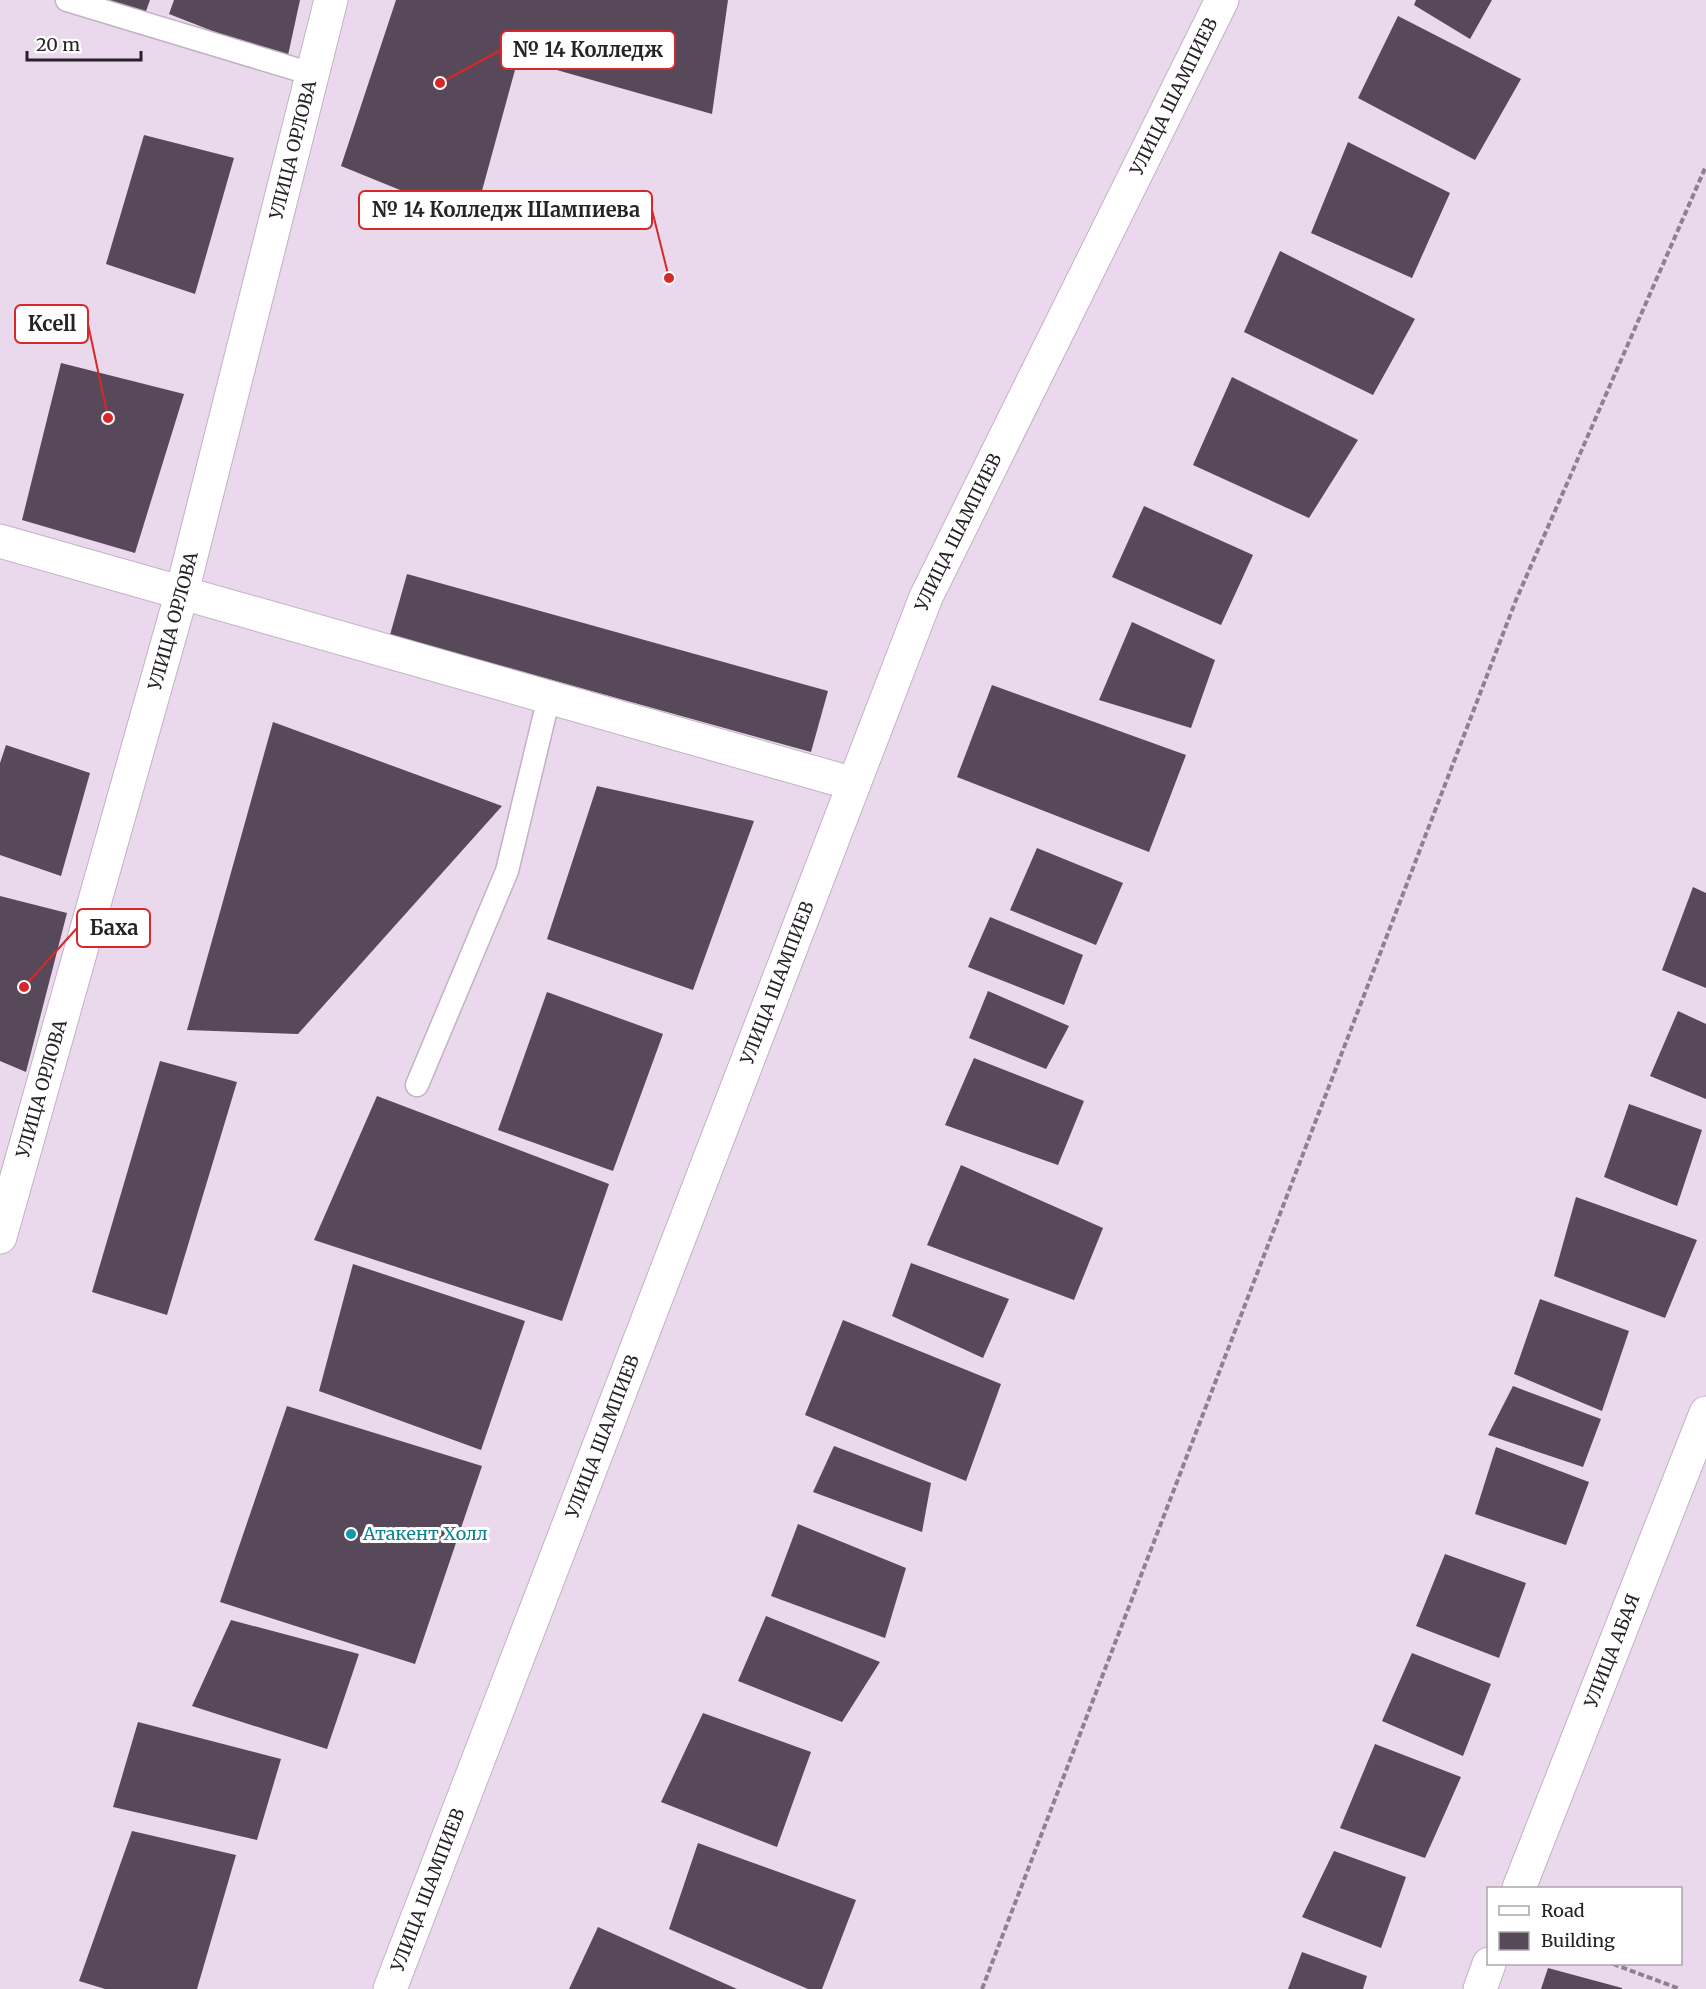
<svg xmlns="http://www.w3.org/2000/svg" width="1706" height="1989" viewBox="0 0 1706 1989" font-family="Merriweather,serif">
<rect width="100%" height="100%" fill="#ead8ec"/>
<!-- building -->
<path fill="#58495a" d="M101,0H150L145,14Z
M174,0H300L287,60L169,14Z
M396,0H728L712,114L518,59L474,220L341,166Z
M1416,0H1492L1470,39L1414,5Z
M1398,16L1521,79L1475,160L1358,98Z
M144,135L234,158L195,294L106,264Z
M1348,142L1450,193L1412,278L1311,233Z
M1280,251L1415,319L1373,395L1244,332Z
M61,363L184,394L135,553L22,520Z
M1232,377L1358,440L1309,518L1193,465Z
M1144,506L1253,555L1221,625L1112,577Z
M407,574L828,691L811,752L390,635Z
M1132,622L1215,660L1191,728L1099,700Z
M992,685L1186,755L1149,852L957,777Z
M273,722L502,806L298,1034L187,1030Z
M6,745L90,773L61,876L0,855V763Z
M597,786L754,821L693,990L547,939Z
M1037,848L1123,883L1096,945L1010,910Z
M1693,887L1706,893V988L1662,970Z
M0,896L67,913L26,1072L0,1061Z
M990,917L1083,955L1064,1005L968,967Z
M988,991L1069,1026L1046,1069L969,1038Z
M547,992L663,1034L613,1171L498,1130Z
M1678,1011L1706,1024V1099L1650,1076Z
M974,1058L1084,1101L1058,1165L945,1125Z
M160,1061L237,1082L167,1315L92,1292Z
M377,1096L609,1184L562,1321L314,1240Z
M1629,1104L1702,1130L1677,1206L1604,1177Z
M961,1165L1103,1228L1074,1300L927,1245Z
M1576,1197L1697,1240L1665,1318L1554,1276Z
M911,1263L1009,1299L983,1358L892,1316Z
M353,1264L525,1321L481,1450L319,1391Z
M1540,1299L1629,1331L1602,1411L1514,1374Z
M843,1320L1001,1384L966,1481L805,1415Z
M1513,1386L1601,1419L1583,1467L1488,1435Z
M287,1406L482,1466L415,1664L220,1602Z
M834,1446L931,1483L922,1532L813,1492Z
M1496,1447L1589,1482L1566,1545L1475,1514Z
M798,1524L906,1568L885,1638L771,1596Z
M1445,1554L1526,1583L1499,1658L1416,1626Z
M766,1616L880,1662L842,1722L738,1681Z
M231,1620L359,1654L327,1749L192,1706Z
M1412,1653L1491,1684L1463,1756L1382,1721Z
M703,1713L811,1752L777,1847L661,1802Z
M138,1722L281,1759L257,1840L113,1807Z
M1375,1744L1461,1777L1425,1858L1340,1828Z
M132,1831L236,1855L197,1989H105L79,1981Z
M698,1843L856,1900L822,1989H808L669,1929Z
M1334,1851L1406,1877L1381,1948L1302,1917Z
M598,1927L737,1989H569Z
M1302,1952L1367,1976L1363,1989H1288Z
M1548,1968L1622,1988V1989H1541Z"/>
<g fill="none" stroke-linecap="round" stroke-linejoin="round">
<defs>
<path id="service" d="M67,0L312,74
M417,1085L507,871L549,697"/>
<g id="minor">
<path d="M0,541L854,784"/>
<path id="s1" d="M0,1237L182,592L331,0"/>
<path id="s2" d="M1519,1888L1706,1413"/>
<path id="s3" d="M390,1989L926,597L1222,0"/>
<path d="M1480,1989L1489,1964"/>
</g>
</defs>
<!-- service casing -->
<use href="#service" stroke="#c3b1c5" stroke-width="25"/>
<!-- minor casing -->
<use href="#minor" stroke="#c3b1c5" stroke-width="35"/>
<!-- path -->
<path stroke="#8e818f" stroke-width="4" stroke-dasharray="6 3" stroke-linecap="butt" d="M1613,1964L1680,1989
M982,1989L1516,600L1706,166"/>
<!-- service -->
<use href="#service" stroke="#fff" stroke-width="22"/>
<!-- minor -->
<use href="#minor" stroke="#fff" stroke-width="33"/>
</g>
<!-- markers -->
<circle fill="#0f9aa8" stroke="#fff" stroke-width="2" cx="351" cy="1534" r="6"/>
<g text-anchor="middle" stroke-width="6" stroke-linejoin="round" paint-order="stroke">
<!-- street labels -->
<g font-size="18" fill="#272128" stroke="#fff">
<text dy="6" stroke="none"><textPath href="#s3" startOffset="2050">УЛИЦА ШАМПИЕВ</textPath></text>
<text dy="6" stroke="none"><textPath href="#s1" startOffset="1126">УЛИЦА ОРЛОВА</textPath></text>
<text dy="6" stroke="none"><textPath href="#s3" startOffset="1564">УЛИЦА ШАМПИЕВ</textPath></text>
<text dy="6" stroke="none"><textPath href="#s1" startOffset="640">УЛИЦА ОРЛОВА</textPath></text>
<text dy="6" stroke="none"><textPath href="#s3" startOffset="1078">УЛИЦА ШАМПИЕВ</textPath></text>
<text dy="6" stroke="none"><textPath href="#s1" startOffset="154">УЛИЦА ОРЛОВА</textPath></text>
<text dy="6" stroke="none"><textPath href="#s3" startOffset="592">УЛИЦА ШАМПИЕВ</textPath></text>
<text dy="6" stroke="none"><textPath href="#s2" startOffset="255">УЛИЦА АБАЯ</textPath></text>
<text dy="6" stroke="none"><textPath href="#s3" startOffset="106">УЛИЦА ШАМПИЕВ</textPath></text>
</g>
<!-- culture labels -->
<g font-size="18" fill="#0d838f" stroke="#fff" text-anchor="start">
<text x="363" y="1540">Атакент Холл</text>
</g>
</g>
<!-- callouts -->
<path fill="none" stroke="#d62828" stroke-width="2" d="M440 83L501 50M669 278L652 210M108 418L88 324M24 987L77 928"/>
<g fill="#d62828" stroke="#fff" stroke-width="2">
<circle cx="440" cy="83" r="6"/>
<circle cx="669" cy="278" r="6"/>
<circle cx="108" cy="418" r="6"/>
<circle cx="24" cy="987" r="6"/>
</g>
<g fill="#fff" stroke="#d62828" stroke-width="2">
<rect x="501" y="31" width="174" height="38" rx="6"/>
<rect x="359" y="191" width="293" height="38" rx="6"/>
<rect x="15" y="305" width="73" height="38" rx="6"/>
<rect x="77" y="909" width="73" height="38" rx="6"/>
</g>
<g font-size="20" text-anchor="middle" font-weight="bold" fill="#272128">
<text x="588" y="57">№ 14 Колледж</text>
<text x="506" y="217">№ 14 Колледж Шампиева</text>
<text x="52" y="331">Kcell</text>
<text x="114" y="935">Баха</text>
</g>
<!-- legend -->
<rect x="1487" y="1887" width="195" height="78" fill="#ffffff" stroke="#a9a6a9" stroke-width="1.5"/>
<rect x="1499" y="1906" width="30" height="9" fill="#ffffff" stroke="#a9a6a9" stroke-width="1.5"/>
<text x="1541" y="1917" font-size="18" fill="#272128">Road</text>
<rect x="1499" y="1932" width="30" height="18" fill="#58495a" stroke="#a9a6a9" stroke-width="1.5"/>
<text x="1541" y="1947" font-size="18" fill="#272128">Building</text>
<!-- scale -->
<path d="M27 51v9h114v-9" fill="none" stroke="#272128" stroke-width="3"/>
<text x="36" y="51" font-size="18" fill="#272128" stroke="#ffffff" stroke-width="4.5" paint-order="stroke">20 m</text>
</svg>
